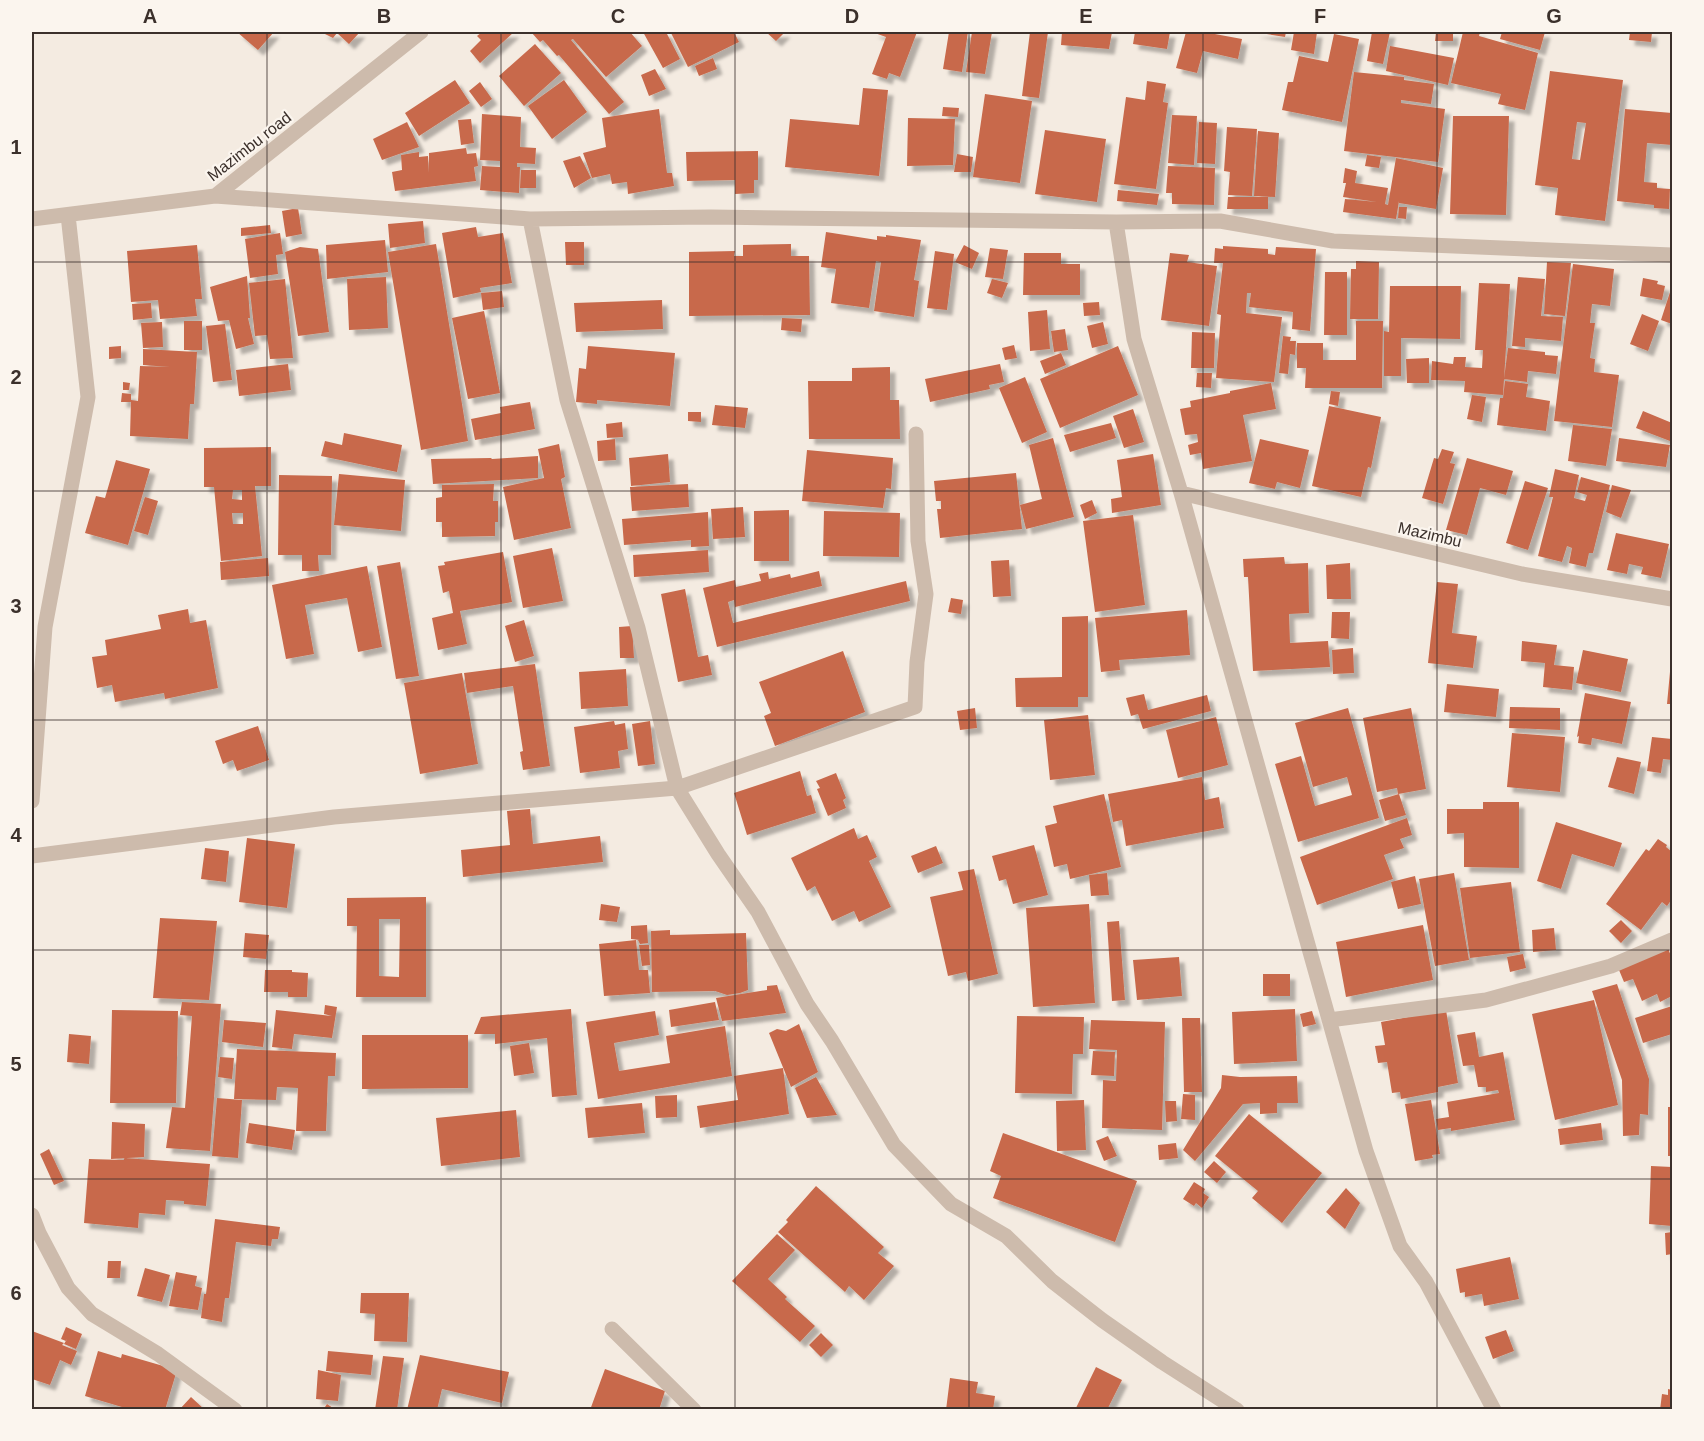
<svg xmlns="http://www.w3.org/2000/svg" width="1704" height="1441" viewBox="0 0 1704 1441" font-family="Arial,sans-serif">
<defs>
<filter id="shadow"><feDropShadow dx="5.5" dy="5.5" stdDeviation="1.5" flood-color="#0004"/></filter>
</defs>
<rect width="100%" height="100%" fill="#f4ebe1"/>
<!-- building -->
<path fill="#c8694b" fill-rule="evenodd" filter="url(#shadow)" d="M237,32H274L258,50Z
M321,32H360L349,44L337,33L333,38Z
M482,32H514L480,63L470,51L481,40L477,36Z
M531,32H630L642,46L606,77L573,39L571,40L624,102L609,114L559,55L557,56L543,40L540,42Z
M643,32H666L680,59L663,68Z
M673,32H734L739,42L688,67L671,33Z
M766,32H785L776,41Z
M872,32H917L900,77L889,73L887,79L872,74L886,37Z
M949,32H968L962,72L943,69Z
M972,32H992L985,74L966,72Z
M1030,32H1048L1039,98L1022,96Z
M1062,32H1112L1109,49L1061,45Z
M1135,32H1170L1167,49L1133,44Z
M1186,32H1204L1242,39L1238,59L1203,51L1197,73L1176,68Z
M1254,32H1286L1285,37Z
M1294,32H1317L1314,54L1291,50Z
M1372,32H1390L1383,64L1367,61Z
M1436,32H1453V41H1435Z
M1463,32H1480L1479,36L1538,53L1525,110L1498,104L1501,94L1451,83Z
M1502,32H1545L1540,50L1500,39Z
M1630,32H1652L1651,42L1629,40Z
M1334,34L1359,39L1342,122L1282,110L1288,82H1293L1299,56L1328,62Z
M535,44L561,73L524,106L499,76Z
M1390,46L1454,58L1448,85L1386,71Z
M713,58L717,69L699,76L695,66Z
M655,69L666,89L649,96L641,75Z
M1550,71L1623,80L1605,221L1555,215L1558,188L1535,185ZM1577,122L1586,123L1580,160L1572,159Z
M1354,72L1404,77V80L1434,84L1431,104L1401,100V103L1445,109L1438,162L1344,151Z
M455,80L470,103L419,136L405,113Z
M564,80L587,112L552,139L528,106Z
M1147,81L1166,84L1163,102L1168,103L1156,189L1114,184L1126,97L1145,100Z
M480,82L492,99L481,107L469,91Z
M863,88L888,90L879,176L785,167L790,119L859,125Z
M985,94L1032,101L1020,183L973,177Z
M943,107L959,108L958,117L942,116Z
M659,109L667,173H672L674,186L628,194L627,182L612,184L610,174L592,178L583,153L606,147L602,118Z
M1625,109L1672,113V145L1647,143L1644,182L1657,183V188L1670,189L1669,209L1654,208V205L1617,201Z
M482,114L521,117L520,147L536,148L535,164L517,163V167H520L519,193L480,190L482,166L500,167V161L480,160Z
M1172,115L1197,116L1194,165L1168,163Z
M1453,116H1509L1506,215L1450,214Z
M908,118L955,119L953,165L907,166Z
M471,119L474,143L461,145L458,120Z
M407,122L419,147L382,160L373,139Z
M1199,122L1217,123L1215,164L1197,163Z
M1227,127L1257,129L1252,196L1228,195L1230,172L1224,171Z
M1045,130L1106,139L1097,202L1035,194Z
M1258,131L1279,133L1275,197L1254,196Z
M466,148L467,154L476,153L478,166L474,167L476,181L395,191L392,172L402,170L401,155L419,152V157L428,156L429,173V153Z
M758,151V180H754V193L735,194V180L687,181L686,152Z
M957,154L973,157L971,172H954Z
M1367,155L1381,157L1379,168L1365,166Z
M580,156L591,178L574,188L563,161Z
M1396,158L1443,168L1436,209L1399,203V201L1396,219L1343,212L1345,199L1377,202L1343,197L1346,183H1343L1345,168L1357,171L1355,183L1388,188L1385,204L1388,205Z
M1168,166L1215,168L1214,205L1172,204V193H1166Z
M521,170H536V188H520Z
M1118,190L1159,194L1157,205L1117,201Z
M1228,197H1268V209H1227Z
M1399,207H1407L1406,219L1398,218Z
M298,208L302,234L286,237L282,211Z
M423,221L425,243L390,248L388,224Z
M270,225L271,233L241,236V228Z
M476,227L478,237L503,233L512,283L480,288L481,292L453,298L442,233Z
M826,232L877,240V236L886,237V235L921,240L914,280L919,281L914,317L874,311L881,262L876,261L869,308L831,303L836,269L821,267Z
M280,233L283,254L276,255L278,274L250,278L245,239Z
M385,240L388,272L327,279L326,245Z
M565,242H584V265H566Z
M436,244L468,441L421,450L388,252Z
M791,244V256H809L810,315L689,316V252L735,251L734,256H743V245Z
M197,245L202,299H195L197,316L160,319L158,300L131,302L127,251Z
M964,245L979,253L972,269L955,262Z
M1223,246L1268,249V254L1275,255L1276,247L1316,249L1310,331L1292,329L1293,312L1249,307L1251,293H1247L1246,313L1282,317L1274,382L1216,378L1221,315L1217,314L1223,263H1214L1215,248L1223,249Z
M300,247L318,249L329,332L298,336L285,252Z
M990,248L1008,250L1003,279L985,277Z
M935,251L954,254L947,310L927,308Z
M1024,253H1061V264H1080V295H1023Z
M1170,253L1189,255L1187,262L1217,266L1209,326L1161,320Z
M1356,261L1379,262L1378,319H1350L1351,269H1356Z
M1547,262L1571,263L1565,316L1544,314Z
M1573,264L1614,269L1610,306L1592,304L1590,323H1595L1590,358L1595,359L1594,372L1619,375L1612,427L1554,421Z
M1325,272H1347V335H1324Z
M247,276L250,318H248L254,344L236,349L229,320L218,321L210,287Z
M386,277L388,328L349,330L347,279Z
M1518,277L1545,279L1541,316L1563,317L1561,341L1525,338V347L1512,346Z
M1643,278L1658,281L1657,284L1665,286L1662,300L1640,296Z
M285,279L293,358L270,359L267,335L255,336L249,283Z
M992,279L1008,283L1002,298L987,293Z
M1479,283L1510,284L1503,395L1464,392L1465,381L1431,380L1432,361L1453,364L1454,357H1466L1465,367L1482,368L1483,350H1475Z
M1390,286H1461L1460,339L1401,338V376H1384V331L1389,332Z
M1672,286V324L1661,320Z
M502,291L504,307L483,310L481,293Z
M662,300L663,329L576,332L574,303Z
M1099,302L1100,315L1084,316L1083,303Z
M151,303L152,318L133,320L132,304Z
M1047,310L1050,349L1030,351L1028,312Z
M484,311L500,393L468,399L452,318Z
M1642,314L1659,321L1648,351L1630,344Z
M782,318L802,319L801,332L781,330Z
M184,321H202V350H184Z
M1356,321H1383L1382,388H1305L1306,368H1297V343H1323V360H1356Z
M162,322L163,347L143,348L141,323Z
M1103,322L1108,344L1092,348L1087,326Z
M225,324L232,380L213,382L206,326Z
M1065,329L1068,350L1054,352L1051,331Z
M1192,332L1215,333L1214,368H1191Z
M1283,336L1291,337L1290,341H1296L1295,355L1290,354L1288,374L1279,373Z
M1014,345L1017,358L1005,360L1002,348Z
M121,346V358L109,359V347Z
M588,346L675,353L670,406L597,400V404L576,402L579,368L586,369Z
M1118,346L1138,395L1060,428L1040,379Z
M1508,348L1545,352V355L1558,356L1556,374L1528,371L1527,382L1504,379Z
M143,349L197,352L194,404H190L188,439L130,436L131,400L138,401L140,366L170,367L143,365Z
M1061,353L1066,365L1045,374L1040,361Z
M1429,358V383H1407L1406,359Z
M288,364L291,390L239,396L236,370Z
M1000,364L1004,382L989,385L990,389L930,402L925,379Z
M890,367V400H899L900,439H809L808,381H852V368Z
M1197,373H1212L1211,388L1196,387Z
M1025,377L1047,432L1022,443L999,388Z
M1505,381L1528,384L1526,397L1550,401L1546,431L1497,425L1500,398H1503Z
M123,382L130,383L129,390H123Z
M1271,383L1276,409L1243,415L1252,461L1203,469L1201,453L1190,455L1188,445L1198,442L1197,434L1185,435L1180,409L1191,407L1190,401L1230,393V391Z
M1331,391L1340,392L1338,406L1329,404Z
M122,393L131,394V402H121Z
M1472,395L1486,397L1482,422L1467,419Z
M530,402L535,429L475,440L471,419L501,413L500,407Z
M715,405L748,408L745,428L712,425Z
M1329,406L1381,417L1371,468L1368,467L1361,497L1312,486Z
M1133,409L1144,442L1124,448L1113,416Z
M1643,411L1672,423V436L1670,441L1636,428Z
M688,412H701V422L688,421Z
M622,422L623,437L607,438L606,424Z
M1111,423L1116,438L1070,452L1064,435Z
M1573,425L1612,429L1606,466L1568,461Z
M344,433L402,445L397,472L321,456L325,441L342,445Z
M1053,438L1074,517L1026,529L1020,505L1042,499L1029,445Z
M1619,438L1670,445L1666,467L1616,461Z
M615,439L616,460L598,461L597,441Z
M1260,439L1309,450L1300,488L1277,482L1275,489L1249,483Z
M559,444L565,477L561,479L571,528L514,540L503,487L544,478L538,449Z
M271,447V486H255L262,556L221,561L214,487H204V448ZM233,490H242V500L232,499ZM232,513H243V524H233Z
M1442,449L1454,452L1450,463L1455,464L1443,504L1422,498L1434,458L1438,459Z
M807,450L893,458L891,489L886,488L883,508L802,501Z
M668,454L670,482L631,486L629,458Z
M1153,454L1161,505L1112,513L1111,499L1122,497L1117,460Z
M538,456V478L433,484L431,459L491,458L492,459Z
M1467,458L1513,471L1506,495L1480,488L1467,535L1446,530Z
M116,460L150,469L128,545L85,533L96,496L105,498Z
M1555,469L1579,475L1574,498L1585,501L1587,495L1577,492L1581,477L1610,485L1593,553H1589L1586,567L1569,563L1572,548L1567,546L1562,562L1538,556L1553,497H1549Z
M1016,473L1022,529L940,538L937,509H941V501H936L934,481Z
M339,474L405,480L401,531L334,525Z
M279,475L332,476L331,555H318L319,571H302V555H278Z
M1525,481L1548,488L1528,550L1506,543Z
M494,484L493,501H498V522H495V536L442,537V522H436V498L442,497V485Z
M688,484L689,507L632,511L630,487Z
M1612,485L1631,490L1621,518L1606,512Z
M145,497L158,501L148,535L134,531Z
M1092,500L1097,513L1085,519L1080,505Z
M743,507L745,537L713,539L711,509Z
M789,510V561H754V511Z
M824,511L900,513L899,557L823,556Z
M708,512L709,546L691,547V540L624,545L622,519Z
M1133,515L1145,605L1095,612L1083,521Z
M1616,533L1669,544L1661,578L1641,574L1643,567L1629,564L1627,574L1607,570Z
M552,548L563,601L523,608L513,556Z
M708,550L709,572L634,577L633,555Z
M503,552L512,602L460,611L467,644L438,650L432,618L453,613L449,591L443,593L438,566L445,565L444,562Z
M1284,557L1285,564L1308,563L1309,613L1289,614L1290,643L1328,641L1330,667L1253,671L1248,577H1244L1243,559Z
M268,558L269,576L221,580L220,562Z
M1009,560L1011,596L993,597L991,561Z
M400,562L419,676L396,679L377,566Z
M1350,563L1351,599H1327L1326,565Z
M367,566L382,647L358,652L347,598L305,605L314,654L286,659L272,585Z
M819,571L822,586L735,607L734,600L728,602L733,623L906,581L910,601L717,647L703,588L735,580L736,587L761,581L759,574L768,572L769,579L790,574L791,578Z
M1437,582L1458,584L1452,633L1477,636L1473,668L1428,663Z
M685,589L698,657L708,655L712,675L678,682L661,594Z
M951,598L963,600L961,614L948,612Z
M188,609L190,623L206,620L218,688L165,699L164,693L115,702L112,685L97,688L92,657L107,655L105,640L161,629L158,615Z
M1187,610L1190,655L1119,660L1120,670L1101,672L1095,618Z
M1332,612H1350L1349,639L1331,638Z
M1088,616V697H1078V707H1016L1015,678L1062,677V617Z
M524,620L534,656L515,662L505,626Z
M632,626L634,658H620L619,627Z
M1522,641L1557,645L1554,665L1574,667L1572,690L1543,687L1545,663L1521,661Z
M1353,648L1354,673L1333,674L1332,650Z
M1583,650L1628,659L1621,692L1576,683Z
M843,651L865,712L775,746L764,716L771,713L759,682Z
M1671,661H1672V704H1667Z
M535,664L550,766L523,770L520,752L523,751L513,686L467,693L464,673Z
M626,669L628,706L581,709L579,672Z
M462,673L478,764L420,774L404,683Z
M1447,684L1499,689L1496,717L1444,712Z
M1585,693L1631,702L1622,744L1592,738L1591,745L1578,743L1579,736L1577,737Z
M1144,694L1148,710L1207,695L1211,711L1143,729L1138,714L1131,716L1126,698Z
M1510,707L1560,708V730L1509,728Z
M975,708L977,728L960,730L957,711Z
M1348,708L1379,818L1298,842L1275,764L1301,756L1315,806L1352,795L1347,777L1313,787L1295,723Z
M1411,708L1426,789L1398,794L1397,788L1377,792L1363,718Z
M1088,715L1095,775L1050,780L1044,720Z
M1216,717L1228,765L1178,778L1166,730Z
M614,721L615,725L625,723L628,749L618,751L620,768L580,773L574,727Z
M650,721L655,764L638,766L632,724Z
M258,726L269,760L237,771L233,760L223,764L215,741Z
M1512,733L1565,737L1560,792L1507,787Z
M1652,737L1672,739V760L1663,759L1661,773L1647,771Z
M1617,757L1641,762L1634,794L1608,787Z
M800,771L807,796L811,795L816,813L747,835L734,793Z
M836,773L846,798L843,800L846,808L828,816L817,789L820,788L816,781Z
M1202,777L1205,800L1219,797L1224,828L1126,846L1122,820L1113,822L1108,794Z
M1104,794L1121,867L1070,879L1067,864L1054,867L1045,826L1057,823L1053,806Z
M1399,794L1406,815L1385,821L1379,800Z
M1483,802H1519V868L1464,867V833L1447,834V809H1483Z
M530,809L533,844L600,836L603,862L463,877L461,850L510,845L507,811Z
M1407,818L1412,835L1400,839L1404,848L1384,855L1393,879L1317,905L1300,857Z
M1556,822L1622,843L1614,867L1572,854L1561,889L1537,881Z
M854,828L858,839L867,835L877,857L869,861L891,907L859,922L854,911L832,921L815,886L807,891L791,858Z
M247,838L295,844L287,908L239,902Z
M1658,839L1667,845L1666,847L1672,852V899L1667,906L1662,902L1641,930L1606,904L1646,849L1649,851Z
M1034,845L1048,895L1013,904L1006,879L999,881L992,856Z
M936,846L943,863L918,873L911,856Z
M205,848L229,851L226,882L201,879Z
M974,869L998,974L968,981L966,972L948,976L930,897L963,890L958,872Z
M1107,873L1109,895L1091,896L1089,875Z
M1454,873L1469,960L1435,966L1419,879Z
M1415,876L1421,904L1398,909L1391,882Z
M1511,882L1520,952L1470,958L1460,888Z
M426,897V997H356L357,926H347V898ZM379,919H400L399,977L379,976Z
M601,904L620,907L617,922L599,920Z
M1089,904L1095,1003L1033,1007L1026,908Z
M160,918L217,921L209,1000L153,998Z
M1621,920L1632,931L1621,943L1609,931Z
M1119,921L1125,1000L1112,1001L1107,922Z
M647,925L648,943L640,944L638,940H640L631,939V926Z
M1423,925L1433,980L1346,997L1336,942Z
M1554,928L1556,950L1533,952L1532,930Z
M670,930V935L746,933L748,990L740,993L727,995L715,991L652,992L651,931Z
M245,933L269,935L266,959L243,957Z
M636,940L639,970H648L650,993L604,996L599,944Z
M639,945H649L650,965L642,966Z
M1668,948L1672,959V996L1660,1002L1657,994L1642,1001L1633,979L1624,982L1619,970Z
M1523,954L1526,968L1510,972L1507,957Z
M1179,957L1182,996L1137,1000L1133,960Z
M265,970H292V972L308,973L307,997H288V992H264Z
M1263,974H1290V996H1263Z
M1617,984L1649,1079L1648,1115L1640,1114L1639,1135L1623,1136L1622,1080L1592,991Z
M777,985L786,1013L722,1021L716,998L767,990V986Z
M1594,1000L1618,1105L1555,1120L1532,1014Z
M182,1002L221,1004L210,1151L166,1148L172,1107L185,1108L192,1016L180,1015Z
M715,1002L719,1020L671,1027L669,1010Z
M325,1005L337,1007L332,1038L294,1034L292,1049L272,1047L276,1010L332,1016L324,1014Z
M1672,1006V1034L1643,1043L1635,1018Z
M571,1009L577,1095L552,1097L547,1038L495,1044V1034H474L481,1017Z
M1295,1009L1297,1061L1234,1064L1232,1012Z
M112,1010L178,1011L176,1103H110Z
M1446,1010L1458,1083L1438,1087V1092L1401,1099L1400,1092L1392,1093L1387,1062L1378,1063L1375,1046L1385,1045L1381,1022Z
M655,1011L659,1035L614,1043L619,1071L670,1063L666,1036L725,1026L732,1076L598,1099L586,1022Z
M1312,1011L1316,1024L1303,1027L1300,1014Z
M1017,1016L1084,1017L1083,1054H1073L1072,1094L1015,1093Z
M1182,1018H1200L1202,1092H1184Z
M224,1020L266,1023L263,1047L222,1042Z
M1091,1020L1165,1022L1162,1130L1102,1128L1103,1080L1116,1081L1117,1050L1089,1049Z
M799,1024L818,1072L791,1087L769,1033L777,1029L786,1031Z
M1475,1032L1479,1057L1503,1052L1515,1120L1451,1131V1128L1438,1130L1436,1119L1449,1117L1447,1102L1499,1093L1498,1090L1486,1092V1087H1478L1474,1065L1463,1066L1457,1035Z
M69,1034L91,1036L89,1064L67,1062Z
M362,1035H468V1088L362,1089Z
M529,1043L534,1073L514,1076L510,1046Z
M237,1049L336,1053L335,1076H328L326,1131H296L298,1088L277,1087L276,1100L234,1099Z
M1093,1051L1115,1052L1114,1076L1091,1075Z
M220,1057L234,1058L232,1079L218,1077Z
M783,1068L789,1114L700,1128L697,1106L738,1100L734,1076Z
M1222,1075L1240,1077L1297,1076L1298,1103H1277V1113L1260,1114V1103L1243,1104L1195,1161L1183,1150L1221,1088Z
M816,1077L837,1115L807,1118L795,1088Z
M1183,1094L1195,1095V1120L1181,1119Z
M677,1095V1117L656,1118L655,1096Z
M217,1098L242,1100L238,1158L212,1156Z
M1084,1100L1086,1150L1057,1151L1056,1101Z
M1431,1100L1440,1154L1432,1155L1433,1158L1415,1161L1405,1104Z
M1165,1101H1176L1177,1121L1166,1122Z
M642,1103L645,1133L588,1138L585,1108Z
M1668,1107H1672V1156H1668Z
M516,1110L520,1157L441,1166L436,1118Z
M1249,1114L1322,1173L1282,1223L1252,1198L1258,1191L1215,1156Z
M112,1122L145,1124L144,1157L111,1159Z
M249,1123L295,1130L292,1150L246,1143Z
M1601,1123L1603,1140L1560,1145L1558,1129Z
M1003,1133L1137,1181L1115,1242L993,1198L1001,1176L990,1171Z
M1108,1136L1117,1156L1104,1161L1096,1141Z
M1176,1143L1178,1158L1159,1160L1158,1145Z
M49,1149L64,1181L54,1185L40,1154Z
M124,1158L210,1164L206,1206L184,1204V1201L166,1200L165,1215L139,1213L138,1228L84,1223L89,1159L124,1160Z
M1214,1161L1226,1172L1217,1183L1204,1172Z
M1651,1166L1672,1167V1226L1649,1224Z
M1194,1182L1205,1189L1203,1193L1209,1197L1202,1208L1196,1203L1194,1206L1183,1199Z
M816,1186L884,1247L878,1253L894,1266L864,1300L849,1286L845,1292L778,1232L788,1222L786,1220Z
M1346,1188L1360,1203L1345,1229L1326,1212Z
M215,1219L280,1227L278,1239H272L271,1246L236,1242L229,1298H225L222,1322L201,1318L204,1294H206Z
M1672,1232V1254L1666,1255L1665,1233Z
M777,1234L795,1250L768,1279L787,1297L785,1299L815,1326L800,1342L732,1281Z
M1510,1257L1519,1299L1484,1306L1482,1294L1465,1297V1292L1460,1293L1456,1269Z
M108,1261H121L120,1278H107Z
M145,1268L170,1275L162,1302L137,1296Z
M176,1272L197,1276L195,1286L202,1288L198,1310L169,1306Z
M361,1293H409L407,1342L374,1341L375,1314L360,1313Z
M66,1327L82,1334L76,1349L64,1344L67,1339L66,1341L61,1339Z
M1506,1330L1514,1351L1493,1359L1485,1337Z
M32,1331L64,1343L62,1345L77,1351L71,1365L60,1360L50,1385L32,1379Z
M821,1333L833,1345L821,1357L809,1345Z
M98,1351L121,1358L122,1354L177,1370L165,1410H148L138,1407V1410H132L85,1396Z
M328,1351L373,1355L371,1375L326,1371Z
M420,1355L509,1372L502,1403L442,1389L437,1410H407Z
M383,1356L404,1358L397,1410H375Z
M1096,1367L1122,1380L1107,1410H1075Z
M605,1369L665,1391L659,1410H590Z
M318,1370L341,1375L338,1401L316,1399Z
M950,1378L978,1382L976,1393L995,1396L993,1410H946Z
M1668,1389L1672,1390V1410H1660L1662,1394L1668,1395Z
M191,1397L205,1410H179Z
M327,1404L336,1410H323Z"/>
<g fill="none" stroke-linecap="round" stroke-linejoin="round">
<!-- minor -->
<path stroke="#cdbbac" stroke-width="15" d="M215,196L530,219L711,217L1116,222L1220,221L1333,241L1672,255
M32,219L215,196L421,32
M530,219L567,400L638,628L677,788L718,854L758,912L807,1004L832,1041L894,1145L951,1204L1006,1236L1052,1281L1102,1320L1162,1362L1237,1410
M1116,222L1134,339L1181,493L1366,1151L1400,1246L1426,1282L1494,1410
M1181,493L1522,574L1672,599
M32,801L45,627L88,397L68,215
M32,856L334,817L677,788L915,707L917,662L926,594L918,541L916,434
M1329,1020L1486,1000L1611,966L1672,940
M32,1215L39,1233L68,1288L92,1314L158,1354L235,1410
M612,1329L694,1410"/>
</g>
<!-- grid -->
<path fill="none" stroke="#3b302b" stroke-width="1.5" stroke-opacity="0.55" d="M267,32V1410M501,32V1410M735,32V1410M969,32V1410M1203,32V1410M1437,32V1410M32,262H1672M32,491H1672M32,720H1672M32,950H1672M32,1179H1672"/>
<g text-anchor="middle" stroke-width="4.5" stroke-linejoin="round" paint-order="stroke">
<!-- street labels -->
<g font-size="16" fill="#3b302b" stroke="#fbf5ee">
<text transform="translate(249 146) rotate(-38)" y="6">Mazimbu road</text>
<text transform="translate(1430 534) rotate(13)" y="6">Mazimbu</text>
</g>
</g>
<!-- border -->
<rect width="1704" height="1441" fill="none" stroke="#fbf5ee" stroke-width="66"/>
<rect x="33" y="33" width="1638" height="1375" fill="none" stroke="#3b302b" stroke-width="2"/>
<g font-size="20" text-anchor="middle" font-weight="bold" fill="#3b302b">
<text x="150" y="23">A</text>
<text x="384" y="23">B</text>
<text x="618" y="23">C</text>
<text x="852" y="23">D</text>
<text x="1086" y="23">E</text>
<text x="1320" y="23">F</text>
<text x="1554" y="23">G</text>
<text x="16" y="154">1</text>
<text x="16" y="384">2</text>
<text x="16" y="613">3</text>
<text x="16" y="842">4</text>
<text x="16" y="1071">5</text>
<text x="16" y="1300">6</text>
</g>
</svg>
